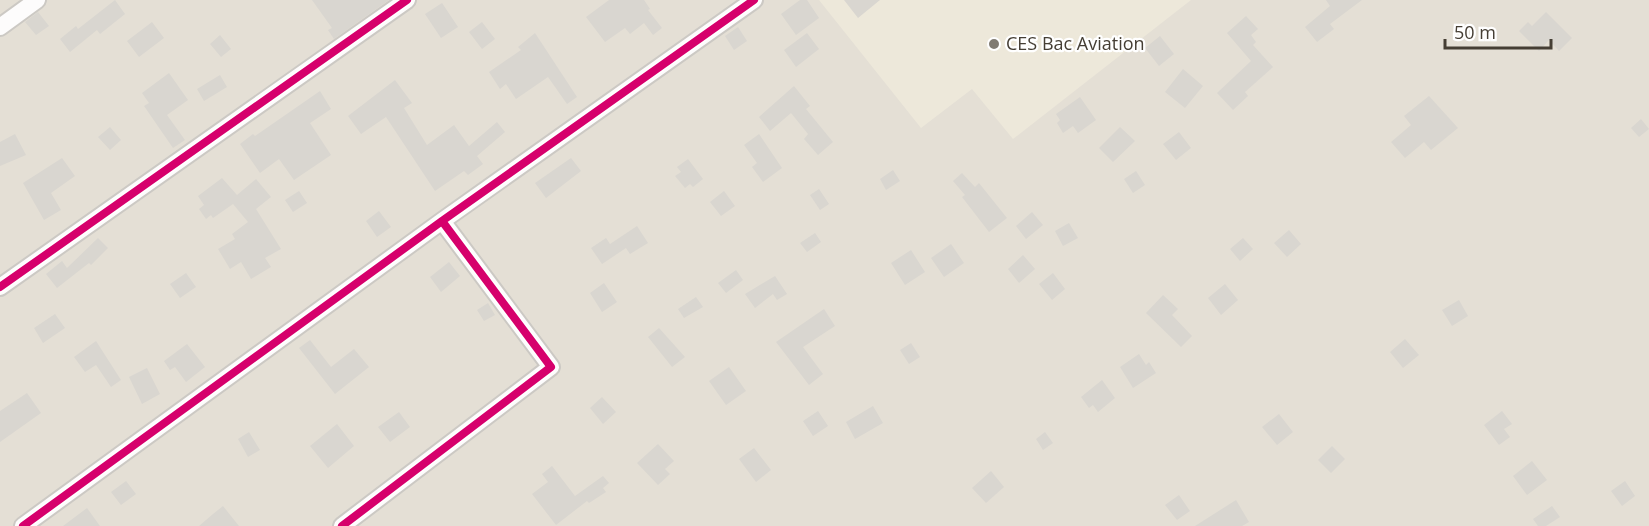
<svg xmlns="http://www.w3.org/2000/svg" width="1649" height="526" viewBox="0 0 1649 526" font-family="'Open Sans',sans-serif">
<rect width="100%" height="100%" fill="#efede8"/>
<!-- residential -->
<path fill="#e4dfd5" d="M0,0H1649V526H0Z"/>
<!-- education -->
<path fill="#ede8da" d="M819,0H1191L1013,139L972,89L921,128Z"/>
<!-- building -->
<path fill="#d9d6d0" d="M115,0L125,14L100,34L97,30L70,52L60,39L76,26L78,29Z
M312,0H389L334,39L328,30L332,28Z
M609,0H644L650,9L648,10L662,28L653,35L644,23L630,34L625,28L605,42L586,17Z
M800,0H807L819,18L796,35L781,14Z
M844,0H880L858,18Z
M1326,0H1362L1330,24L1334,29L1317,42L1305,27L1330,6Z
M442,3L458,27L441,38L425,14Z
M38,12L49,26L36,35L25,22Z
M1546,12L1572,38L1559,51L1549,40L1539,51L1519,31L1528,22L1532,26Z
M1246,16L1258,29L1251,35L1256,42L1253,45L1273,67L1245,92L1248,96L1233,110L1217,93L1251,61L1227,33Z
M152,22L164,38L139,57L127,41Z
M482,22L495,39L482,49L469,32Z
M738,27L747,41L734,50L725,36Z
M535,33L577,97L567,104L548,77L516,99L506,84L500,89L489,72L521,50L518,47Z
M807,33L819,49L796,67L784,50Z
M220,35L231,49L221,57L210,44Z
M1160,36L1174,54L1159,66L1145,48Z
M1183,69L1203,86L1185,108L1165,92Z
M169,73L188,100L167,115L185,140L173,148L144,106L149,103L142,93Z
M220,75L227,87L204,101L197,89Z
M395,80L412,103L404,108L427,145L454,125L469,146L497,122L505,132L477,156L483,164L468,175L464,171L435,191L386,117L361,134L348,116Z
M794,86L810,106L806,109L833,142L818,155L804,139L808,134L791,113L770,131L759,117Z
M320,91L331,109L310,123L331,155L294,180L279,159L260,173L240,144L253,134L255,136Z
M1429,96L1458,128L1431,150L1424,142L1405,158L1391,142L1411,125L1404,116Z
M1080,97L1096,120L1078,133L1073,126L1063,133L1057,123L1060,120L1056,114Z
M1641,119L1649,129L1639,137L1631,128Z
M110,127L121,140L110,150L98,137Z
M1120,127L1135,141L1113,162L1099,148Z
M1179,132L1191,148L1176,160L1163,144Z
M15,134L26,155L0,166V142Z
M759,134L782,168L763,182L752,167L757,163L744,145Z
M62,158L75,176L51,193L61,210L44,220L23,183Z
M571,158L581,171L546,198L535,183Z
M688,159L703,179L693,187L690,184L685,188L675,176L681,172L677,167Z
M893,170L900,181L886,190L880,179Z
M1136,171L1145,185L1133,193L1124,179Z
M962,173L975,187L979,183L1007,218L989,232L962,197L965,195L953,181Z
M222,178L237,195L256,179L271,197L256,209L281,249L265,258L271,267L251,279L241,262L230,269L218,249L235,239L232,234L248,222L233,204L213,218L211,215L206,219L199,209L204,205L198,196Z
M819,189L829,204L820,210L810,195Z
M299,191L307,203L293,212L285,200Z
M724,191L735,206L721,216L710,202Z
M379,211L391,227L377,237L366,221Z
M1032,212L1043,225L1026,239L1016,226Z
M1069,223L1078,238L1063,246L1055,231Z
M637,226L648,243L630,254L626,248L602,264L591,248L606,238L610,244Z
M1289,230L1301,244L1287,257L1274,243Z
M815,233L821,242L807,252L800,243Z
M98,238L108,248L91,265L89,263L57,288L46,274L62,261L67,268Z
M1243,238L1253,249L1240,261L1230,249Z
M951,244L964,263L944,277L931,258Z
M911,250L925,272L905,285L891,263Z
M1023,255L1035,269L1019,283L1008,269Z
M449,262L460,276L441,292L430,277Z
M736,270L743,280L726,293L718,283Z
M186,273L196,287L180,298L170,284Z
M1053,273L1065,289L1052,300L1039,284Z
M775,276L787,294L777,300L773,294L755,308L745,294Z
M604,283L617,302L602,312L590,293Z
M1225,284L1238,300L1221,315L1208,298Z
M1163,295L1178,309L1172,315L1192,336L1181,347L1146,313Z
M696,297L703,307L684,318L678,309Z
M1459,300L1468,316L1452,326L1442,310Z
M488,303L495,315L484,321L477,310Z
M824,309L835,326L803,347L823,374L809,385L776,342Z
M55,314L65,328L43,343L34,328Z
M659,328L685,357L672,367L648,337Z
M1405,339L1419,355L1403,368L1390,352Z
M310,340L331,367L354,349L369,367L335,394L299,348Z
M96,341L121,380L111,387L96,365L85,372L74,357Z
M911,343L920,357L909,364L900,350Z
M187,344L205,367L186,382L175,367L170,370L164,361Z
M1139,354L1146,365L1149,362L1156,373L1133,388L1120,367Z
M729,367L746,391L726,405L709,381Z
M147,368L160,394L142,404L129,377Z
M1102,380L1115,398L1098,412L1093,405L1089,408L1081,397Z
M27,393L41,413L0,442V411Z
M602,397L616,412L603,424L590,408Z
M873,406L883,423L855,439L846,422Z
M818,411L828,426L813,436L803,421Z
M1502,411L1512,424L1504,429L1510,437L1499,445L1484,425Z
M399,412L410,427L390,442L378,427Z
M1279,414L1293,432L1277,445L1262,427Z
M337,424L354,446L328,468L310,446Z
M249,432L260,450L248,457L238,439Z
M1045,432L1053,443L1043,450L1036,439Z
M658,444L674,461L665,469L670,474L658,485L637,463Z
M1332,446L1345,459L1331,473L1318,460Z
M754,448L771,470L756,482L739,459Z
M1532,461L1547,480L1527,495L1513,476Z
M552,466L575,496L603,476L609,483L603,488L606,492L589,503L587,501L556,525L532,494L548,482L542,474Z
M991,471L1004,487L986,503L972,488Z
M126,481L136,494L121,505L111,492Z
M1625,481L1635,496L1622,506L1611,491Z
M1179,495L1190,511L1177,520L1165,505Z
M1236,500L1249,522L1242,526H1195Z
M223,506L239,526H199L213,514Z
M1552,506L1560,517L1546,526H1538L1533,519Z
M87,508L100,526H63Z"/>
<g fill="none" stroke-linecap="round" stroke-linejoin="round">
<defs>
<path id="minor" d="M0,27L37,0
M0,287L407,0
M23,526L442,221L754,0
M342,526L551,367L442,221"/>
</defs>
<!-- minor casing -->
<use href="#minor" stroke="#ccc9c4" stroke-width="20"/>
<!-- minor -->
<use href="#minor" stroke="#fdfcfc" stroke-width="16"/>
<defs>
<path id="cycleway" d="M0,287L407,0
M23,526L442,221L754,0
M342,526L551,367L442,221"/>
</defs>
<!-- cycleway casing -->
<use href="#cycleway" stroke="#fff" stroke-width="11"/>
<!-- cycleway -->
<use href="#cycleway" stroke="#d6006c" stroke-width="8"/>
</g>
<!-- markers -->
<circle fill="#807b73" stroke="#fff" stroke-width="2" cx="994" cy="44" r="6"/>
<g text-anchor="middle" stroke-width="4.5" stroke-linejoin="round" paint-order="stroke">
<!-- poi labels -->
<g font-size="18" fill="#453e34" stroke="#fff" text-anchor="start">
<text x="1006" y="50">CES Bac Aviation</text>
</g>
</g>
<!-- scale -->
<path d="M1445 39v9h106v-9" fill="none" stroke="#453e34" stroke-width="3"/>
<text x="1454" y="39" font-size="18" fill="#453e34" stroke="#ffffff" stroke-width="4.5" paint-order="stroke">50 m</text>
</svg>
